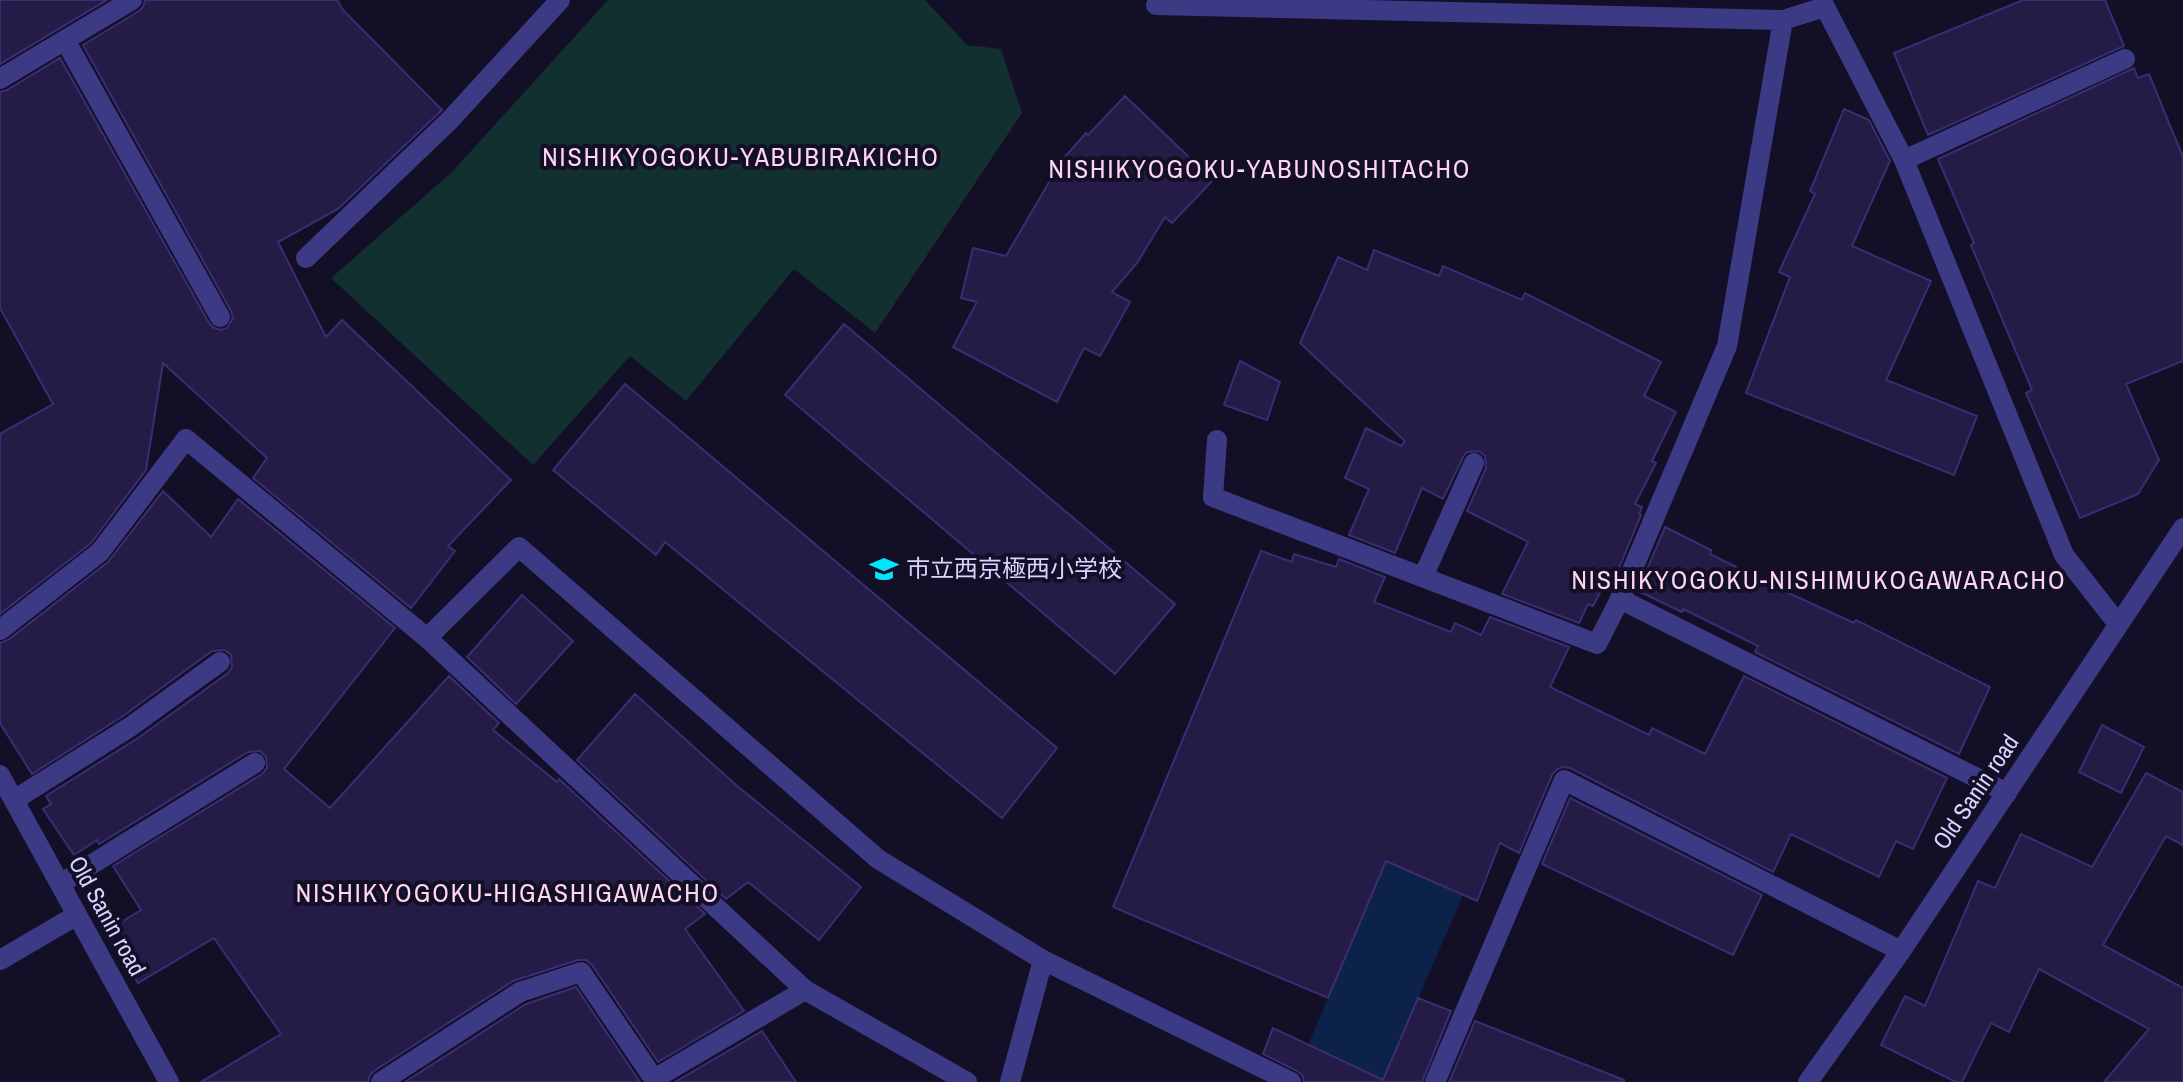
<svg xmlns="http://www.w3.org/2000/svg" width="2183" height="1082" viewBox="0 0 2183 1082" font-family="'Archivo Narrow','Noto Sans JP',sans-serif">
<rect width="100%" height="100%" fill="#130f26"/>
<!-- green -->
<path fill="#12302f" d="M608,0H925L967,45L1001,49L1022,113L875,333L794,269L686,401L630,356L533,465L331,278L452,172Z"/>
<!-- water -->
<path fill="#0c2248" d="M1387,861L1463,895L1383,1080L1308,1045Z"/>
<!-- building -->
<path fill="#241b47" stroke="#3b2d73" stroke-width="2" d="M0,0H107L0,64Z
M145,0H337L343,10L442,110L338,209L278,242L326,337L342,320L511,480L448,546L455,551L411,608L253,478L267,458L163,363L146,470L91,543L0,614V434L53,404L0,308V92L7,90L60,58L209,323L214,328L221,330L227,328L233,318L231,311L83,45L139,11L143,7Z
M2023,0H2105L2124,46L1928,135L1894,53Z
M2134,68L2138,78L2149,74L2183,157V361L2126,384L2159,460L2138,494L2080,518L2026,393L2032,390L1971,245L1974,243L1938,159Z
M1125,96L1213,180L1172,223L1165,217L1137,263L1112,292L1130,302L1100,356L1084,348L1057,402L953,347L977,302L961,298L973,248L1006,256L1062,160L1086,133L1088,135Z
M1844,109L1869,120L1890,161L1852,246L1931,281L1886,380L1977,416L1954,475L1746,393L1790,277L1779,272L1815,194L1810,191Z
M1374,250L1439,276L1443,266L1522,300L1525,293L1661,362L1644,396L1676,412L1652,461L1656,463L1635,504L1642,507L1639,514L1641,515L1614,580L1608,577L1593,606L1588,604L1579,623L1502,594L1528,542L1467,511L1486,468L1485,456L1479,451L1467,452L1463,457L1443,499L1422,488L1395,553L1349,535L1369,489L1345,478L1366,428L1401,446L1405,441L1300,343L1338,257L1367,270Z
M844,324L1175,604L1115,674L785,395Z
M1240,361L1280,382L1267,420L1224,405Z
M625,384L1057,748L1002,818L665,542L656,555L553,470Z
M163,491L211,537L238,499L395,628L284,769L330,808L449,676L499,723L493,730L557,782L559,779L705,914L685,929L744,1011L658,1062L592,965L586,960H578L513,981L374,1071L370,1075L368,1082H201L281,1034L214,938L138,983L108,930L141,910L113,866L262,774L267,768L266,757L260,751L248,752L99,844L97,840L74,855L43,809L51,804L46,796L138,738L228,673L232,667L231,655L225,650L212,651L123,716L32,774L0,723V643L8,640L108,562Z
M1665,527L1711,550L1710,554L1793,595L1854,623L1856,620L1990,687L1959,754L1755,652L1758,646L1683,609L1682,612L1638,591Z
M1261,551L1292,562L1294,554L1336,567L1339,559L1385,577L1374,602L1451,632L1455,623L1481,635L1490,617L1569,647L1550,687L1649,735L1652,728L1705,754L1744,676L1947,778L1913,849L1896,841L1879,877L1791,834L1773,872L1570,768L1562,767L1556,770L1552,775L1519,853L1500,843L1477,901L1386,861L1328,998L1113,907Z
M522,595L573,641L516,704L467,657Z
M635,694L736,785L861,887L819,940L748,882L726,899L577,760Z
M2102,725L2144,747L2121,793L2079,772Z
M2146,773L2183,792V845L2166,836L2103,945L2183,988V1082H2104L2149,1029L2039,969L2009,1032L1991,1023L1962,1082H1956L1881,1045L1905,996L1925,1006L1978,881L1995,888L2021,834L2092,867Z
M1570,798L1762,895L1733,955L1542,864Z
M576,987L640,1082H405L526,1004Z
M1418,998L1451,1011L1422,1082H1304L1302,1075L1297,1071L1263,1054L1273,1028L1383,1080Z
M1475,1021L1624,1080V1082H1449Z
M762,1031L796,1082H675Z"/>
<g fill="none" stroke-linecap="round" stroke-linejoin="round">
<!-- lane -->
<path stroke="#3d3a85" stroke-width="20" d="M65,40L220,317
M1904,160L2125,59
M306,258L450,120L560,0
M1217,440L1213,497L1597,644L1620,599L2007,793
M1423,577L1474,463
M14,800L130,727L220,662
M60,884L255,763
M0,960L77,915
M520,992L581,972L654,1079L805,990
M1435,1082L1564,780L1901,951"/>
<!-- street -->
<path stroke="#3d3a85" stroke-width="20" d="M1156,5L1783,20
M0,79L132,0
M1620,599L1727,346L1783,20L1825,7L1904,160L2064,555L2118,624
M0,630L100,552L186,439L427,638L805,990L967,1082
M427,638L519,547L878,859L1043,960L1291,1082
M0,775L169,1082
M381,1082L520,992
M1010,1082L1043,960
M1808,1082L1901,951L2183,528"/>
</g>
<!-- icons -->
<defs>
<symbol id="school-bare" viewBox="-9 -9 18 18"><path d="M0-5L7-2L0 1L-7-2ZM-4 1L0 2.5L4 1V4Q0 6-4 4Z" fill="#00e5ff" stroke="#130f26" stroke-width="2.5" paint-order="stroke"/></symbol>
</defs>
<g fill-rule="evenodd">
<use href="#school-bare" x="864" y="549" width="40" height="40"/>
</g>
<g text-anchor="middle" stroke-width="8" stroke-linejoin="round" paint-order="stroke">
<!-- poi labels -->
<g font-size="24" fill="#d9d4ff" stroke="#130f26" text-anchor="start">
<text x="906" y="577">市立西京極西小学校</text>
</g>
<!-- street labels -->
<g font-size="24" fill="#d9d4ff" stroke="#130f26">
<text transform="translate(1976 792) rotate(-56)" y="8">Old Sanin road</text>
<text transform="translate(107 916) rotate(61)" y="8">Old Sanin road</text>
</g>
<!-- neighbourhood labels -->
<g font-size="26" letter-spacing="2" fill="#ffd6f0" stroke="#130f26">
<text x="741" y="166">NISHIKYOGOKU-YABUBIRAKICHO</text>
<text x="1260" y="178">NISHIKYOGOKU-YABUNOSHITACHO</text>
<text x="1819" y="589">NISHIKYOGOKU-NISHIMUKOGAWARACHO</text>
<text x="508" y="902">NISHIKYOGOKU-HIGASHIGAWACHO</text>
</g>
</g>
</svg>
